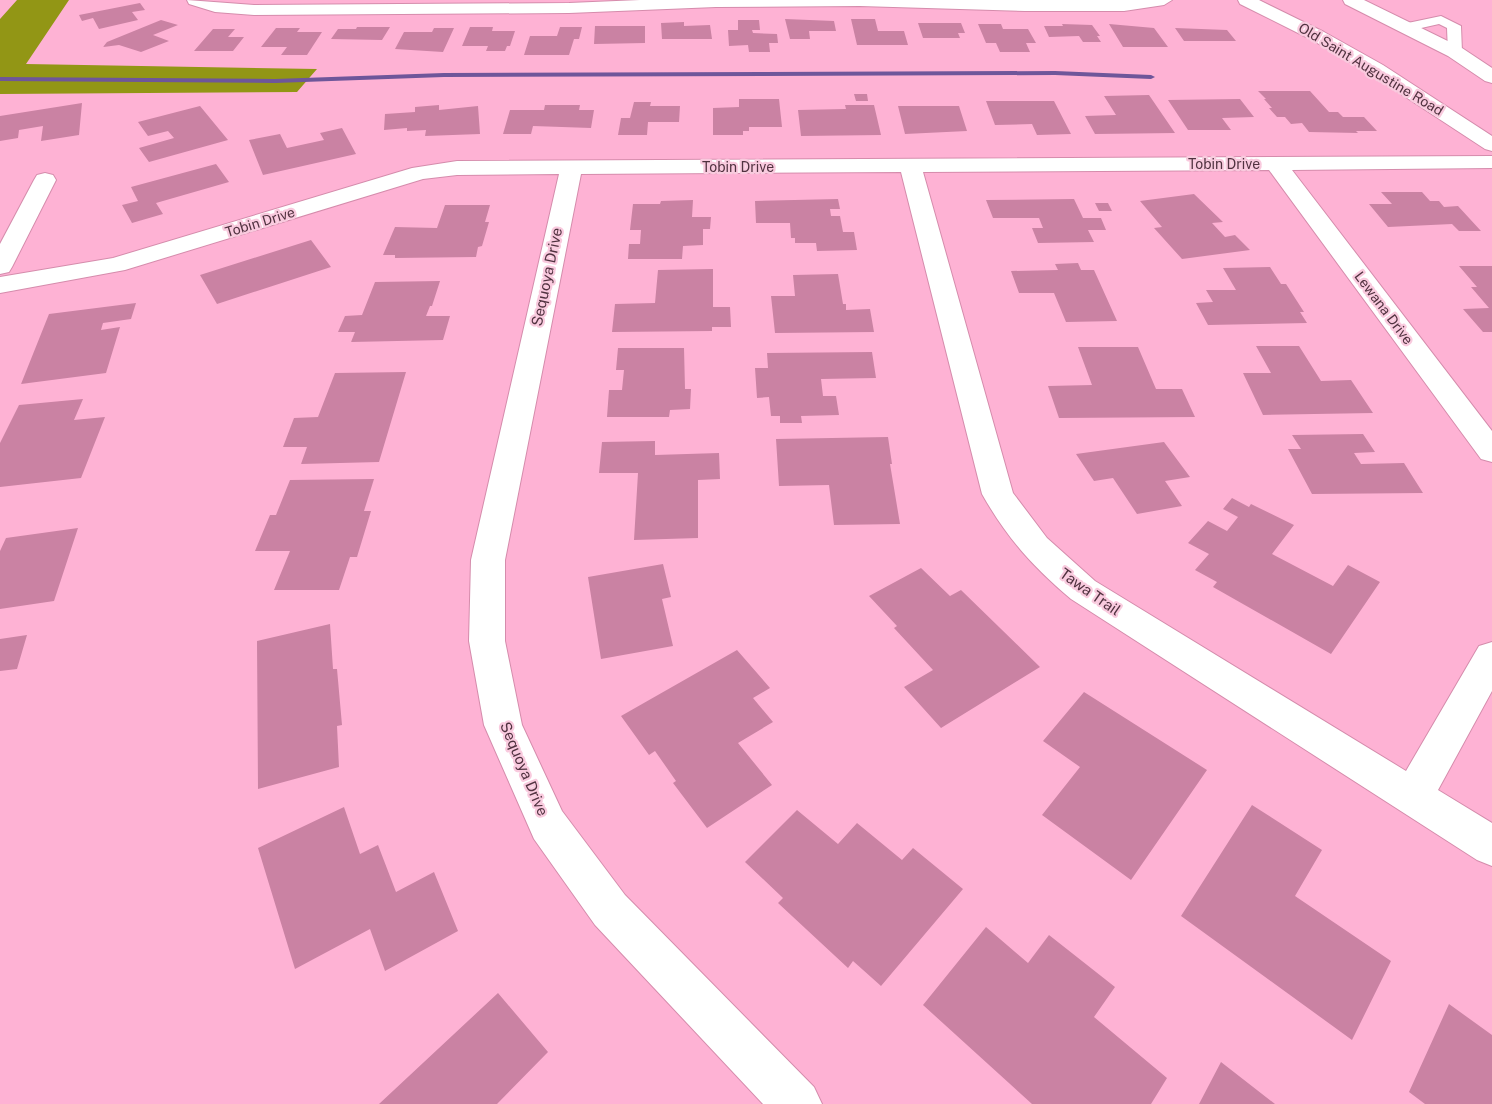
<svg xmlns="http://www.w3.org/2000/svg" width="1492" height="1104" viewBox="0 0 1492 1104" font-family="'Public Sans',sans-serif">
<rect width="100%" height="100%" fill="#feb2d4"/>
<!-- forest -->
<path fill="#929615" d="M17,0H69L26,64L317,69L297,92L0,94V19Z"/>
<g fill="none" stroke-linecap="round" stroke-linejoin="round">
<!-- stream -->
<path fill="#6e569a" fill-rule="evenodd" d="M1055,71L1151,75L1155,77L1151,79L1055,75L444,77L275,83L0,81V77L275,79L444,73Z"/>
</g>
<!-- building -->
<path fill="#ca82a3" d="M140,3L145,10L132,12L138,20L99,29L93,18L82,21L79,15Z
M785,19L834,21L836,31H809L810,39H790Z
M851,19H875L878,31H904L908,45H857Z
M161,20L178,25L153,35L169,41L141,52L119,45L103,47L107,42Z
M738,20H759L760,30H752L753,33L777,34L778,43H769L770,52H749L748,45L729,46L728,30H738Z
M684,22V26L710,25L712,39H662L661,23Z
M918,23H961L965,33H958L960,38H923Z
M978,24H1001L1003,29H1028L1036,43H1026L1030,52H1000L996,43H986Z
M1062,24L1092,25L1100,36H1097L1101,42H1083L1079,36L1049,37L1044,26H1063Z
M1109,24L1154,28L1168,47H1123Z
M595,26H645V43L594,44Z
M357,27H390L382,40L331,39L338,29H356Z
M470,27H493L492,31H515L510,46H507L505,51H486L488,46H462Z
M560,27H582L579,39H574L569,55H524L530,36H557Z
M276,28H300L297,32H322L307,55H281L287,47H261Z
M434,28H454L443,52L395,49L404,32H432Z
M1175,28L1227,30L1236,41H1184Z
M213,29H235L228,37H244L233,51H194Z
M1258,91H1310L1329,112H1338L1343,117H1364L1377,131H1356L1358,133L1309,132L1302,123L1291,124L1285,117H1277L1269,108H1272L1264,99H1266Z
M854,94H867L868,101H856Z
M1149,95L1175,133L1095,134L1085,116L1116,115L1104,96Z
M739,99H779L782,127H749V131H743V135H713V108L739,107Z
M1240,99L1254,117L1222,118L1231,130H1188L1168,100Z
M986,101H1054L1071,134L1037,135L1032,124L995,125Z
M634,102H651L650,106H680L679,122H648L647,135H618L621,118H630Z
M82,103L79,135L41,141L43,126L19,130L18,138L0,141V116Z
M439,105V110L478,106L480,134L425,136L426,130L407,131V128L384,130L385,114L415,112V107Z
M545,105H580L579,110H594L591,128L533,126L531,134H503L510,110H544Z
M845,105H874L881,135L801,136L798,110L846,109Z
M200,106L228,140L149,162L139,148L174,138L168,131L148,136L138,122Z
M898,106H959L967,131L905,134Z
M342,128L356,154L263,175L249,140L280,134L287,148L324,140L320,133Z
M216,164L229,182L156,203L163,214L132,223L122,205L138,201L131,187Z
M1381,192H1422L1430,201H1439L1444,207L1458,206L1481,231H1459L1452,224L1388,227L1369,204H1392Z
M1194,194L1223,222L1212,223L1225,237L1235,235L1250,250L1182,259L1154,228L1162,227L1140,201Z
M838,199L840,209H830L831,216H840L843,232H854L857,250L817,251L816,243H795V238H791L790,223H756L755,201Z
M1074,199L1083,218H1101L1106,230H1088L1094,242L1038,243L1032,228H1043L1039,218H993L986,200Z
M693,200L692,217H711L710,229H703V245L683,246L682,259H628L629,244H640L641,230H630L633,204H660L661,201Z
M1095,203H1108L1112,211H1099Z
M445,205H490L485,222H489L482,246L478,247L476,257L395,258V255H383L395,227L437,228Z
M311,240L331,267L217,304L200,275Z
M1078,263L1081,270H1094L1117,321L1066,322L1054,293H1019L1011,271L1058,270L1055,264Z
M1459,266H1492V332H1483L1463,309L1489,308L1471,287H1477Z
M1270,267L1281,284H1286L1304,312H1300L1307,323L1208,325L1196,303L1213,302L1206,290H1236L1223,268Z
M713,269V307H730L731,327H712V331L612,332L615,304L655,303L658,270Z
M838,274L843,304H846V310L870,309L874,332L775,333L771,296H795L793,275Z
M440,281L432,306H430L426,316H450L443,340L351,342L355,332H338L345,316L362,315L375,282Z
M136,303L131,319L103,323L101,330L120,327L106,373L21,384L49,314Z
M1256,346H1299L1321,381L1351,380L1373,413L1263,415L1243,373H1271Z
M1078,347H1138L1156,389H1182L1195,417L1059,418L1048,386L1092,385Z
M618,348H684L685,389H691L690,409L670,410L669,417H607L609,390H622L624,370H616Z
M872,352L876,378L821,379L823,396H836L839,415L801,416L802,423H780V416H771L769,397L757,398L755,368H768L767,353Z
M406,372L379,462L301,464L307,447H283L294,418L318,417L335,373Z
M83,399L74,420L105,417L81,478L0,487V443L19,405Z
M1363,434L1375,452L1354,453L1361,464L1404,463L1423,493L1312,494L1288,449H1301L1292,435Z
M888,437L892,464H890L900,524L834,525L829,485L779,486L776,439Z
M655,441V455L719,453L720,479L698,480V538L634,540L638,473H599L602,442Z
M1164,442L1190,477L1165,481L1182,506L1137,514L1113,478L1094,481L1076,454Z
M374,479L364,511H371L357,557H350L339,590H274L290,551H255L270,515H276L290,480Z
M1232,498L1249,507L1251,504L1294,525L1272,554L1333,586L1348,565L1380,582L1331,654L1213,587L1217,582L1195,570L1209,554L1188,543L1208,521L1227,531L1238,517L1223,509Z
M78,528L54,601L0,609V551L6,538Z
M663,564L671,597L662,599L673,646L601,659L588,577Z
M921,568L950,596L961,590L1040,667L941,728L904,687L933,670L894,628L897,626L869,596Z
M330,624L333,669H337L342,725L337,726L339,767L258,789L257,641Z
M27,635L17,669L0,671V639Z
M737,650L770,688L753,698L773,722L738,743L772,785L707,828L673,783L676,781L655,751L649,755L621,716Z
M1084,692L1207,770L1131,880L1042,815L1080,767L1043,741Z
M1252,805L1322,850L1295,896L1391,961L1352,1040L1181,916Z
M344,807L360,854L378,845L396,892L434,872L458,931L385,971L370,929L295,969L258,848Z
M797,810L838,844L857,823L902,860L913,848L963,889L881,986L853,961L848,968L778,903L783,898L745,862Z
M986,927L1028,963L1049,935L1115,987L1094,1017L1167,1078L1151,1104H1032L923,1005Z
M498,993L548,1052L497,1104H379Z
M1449,1004L1492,1035V1104H1425L1409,1092Z
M1221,1062L1275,1104H1199Z"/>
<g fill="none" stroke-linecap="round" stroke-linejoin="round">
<defs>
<path id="service" d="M1441,16L1461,26L1462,52L1460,55H1450L1448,52L1447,28L1439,24L1408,31L1401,27L1403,24Z"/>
<path id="minor" d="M187,0L254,5L569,3L640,0H1172L1164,5L1124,11H1025L860,6L716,7L569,13L254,15L215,12L189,4Z
M1343,0H1364L1462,48L1492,68V83L1485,81L1448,56L1345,4Z
M1492,156V168L1292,170L1492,431V462L1481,459L1269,170L923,172L1013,493L1047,538L1095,581L1406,771L1479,646L1492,642V691L1438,790L1492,823V866L1477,860L1071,599C1033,567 1007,538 982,494L901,172L581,174L505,560V641L522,725L562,811L625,895L814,1087L822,1104H763L595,925L534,839L484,725L469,641L471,560L559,174L457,175L423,179L125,270L0,293V277L113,258L412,168L457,161Z
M45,173L53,175L56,180L12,267L9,272L0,274V244L34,180L37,175Z"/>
<path id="secondary" d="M1238,0H1259L1324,32L1383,65L1492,136V151L1485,149L1369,73L1312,40L1240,4Z"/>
</defs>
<!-- service casing -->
<use href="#service" stroke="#d58cac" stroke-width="2"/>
<!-- minor casing -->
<use href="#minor" stroke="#d58cac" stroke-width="2"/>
<!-- secondary casing -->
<use href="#secondary" stroke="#d58cac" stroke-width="2"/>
<!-- service -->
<use href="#service" fill="#fff" fill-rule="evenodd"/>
<!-- minor -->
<use href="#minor" fill="#fff" fill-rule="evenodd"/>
<!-- secondary -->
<use href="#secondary" fill="#fff" fill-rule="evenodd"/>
</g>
<g text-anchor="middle" stroke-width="4.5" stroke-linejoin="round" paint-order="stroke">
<!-- far-street labels -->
<g font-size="14" fill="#513240" stroke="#f9cade">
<text transform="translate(1371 69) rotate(31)" y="5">Old Saint Augustine Road</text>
<text x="1224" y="169">Tobin Drive</text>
<text x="738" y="172">Tobin Drive</text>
<text transform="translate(260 222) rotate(-17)" y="5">Tobin Drive</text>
<text transform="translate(1384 308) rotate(53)" y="5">Lewana Drive</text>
</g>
<!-- street labels -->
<g font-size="15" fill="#513240" stroke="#f9cade">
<text transform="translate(547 277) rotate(-78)" y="5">Sequoya Drive</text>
<text transform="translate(1090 592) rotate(35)" y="5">Tawa Trail</text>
<text transform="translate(524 769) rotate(67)" y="5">Sequoya Drive</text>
</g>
</g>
</svg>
